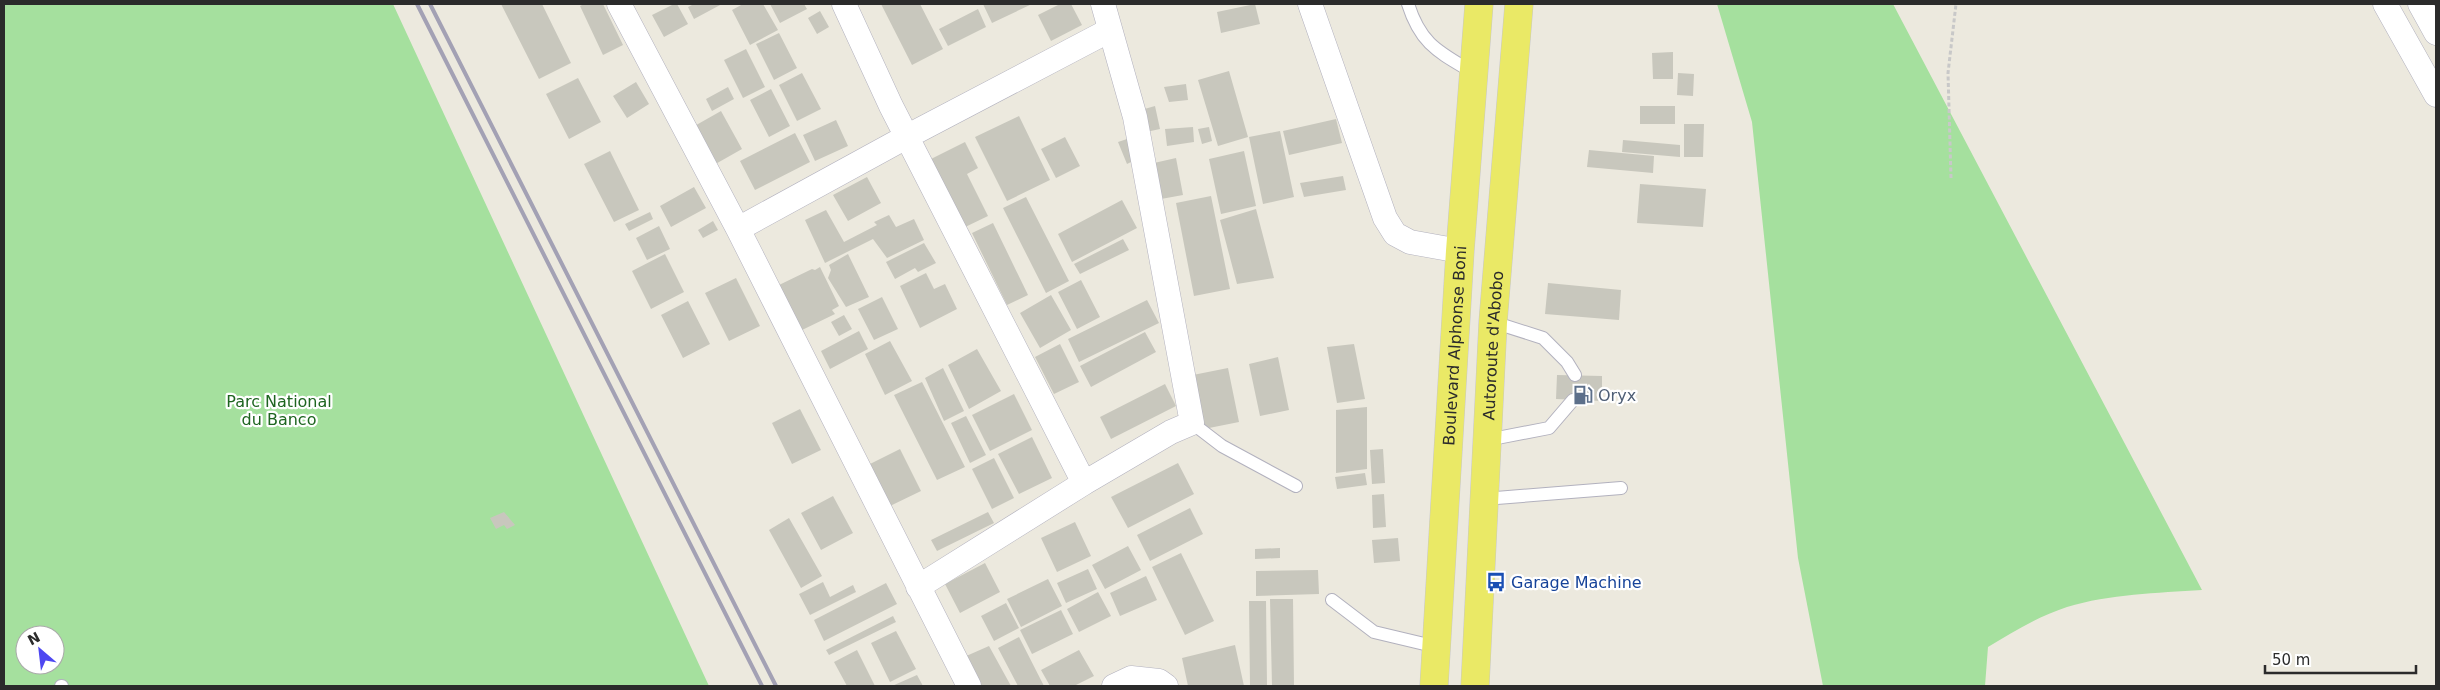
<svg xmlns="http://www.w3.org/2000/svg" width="2440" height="690" viewBox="0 0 2440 690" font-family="'DejaVu Sans',sans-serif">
<rect width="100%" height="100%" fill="#ece9de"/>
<!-- green -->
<path fill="#a5e09e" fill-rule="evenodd" d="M4,4H393L709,686H4ZM25,635H55V665H25Z
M1717,4H1893L2202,590C2157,593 2110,594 2067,607C2039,616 2013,632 1988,647L1985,686H1823L1798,558L1752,122Z"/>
<!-- building -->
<path fill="#c8c7bd" d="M501,4H542L571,63L539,79Z
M584,4H603L623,45L603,55L580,6Z
M674,4H677L688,24L664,37L652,15Z
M694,4H722L694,19L688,7Z
M743,4H763L778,30L750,45L732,10Z
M770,4H804L807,9L780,23Z
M881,4H920L943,49L912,65Z
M983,4H1032L992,23Z
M1060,4H1071L1082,25L1051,41L1038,15Z
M1255,4L1260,24L1221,33L1217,12Z
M978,9L986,27L948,46L939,29Z
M820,11L829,27L817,34L808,18Z
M779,33L797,68L774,80L756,44Z
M746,49L765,87L743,98L724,60Z
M1673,52V79H1653L1652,53Z
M1229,71L1248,137L1218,146L1198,80Z
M802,73L821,109L797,121L779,85Z
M1678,73L1694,74L1693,96L1677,95Z
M578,78L601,122L569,139L546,94Z
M636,82L649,104L627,118L613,96Z
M1186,84L1188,100L1169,102L1164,87Z
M728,87L734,99L712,111L706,99Z
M771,89L790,126L769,137L750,100Z
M1155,106L1160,129L1146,132L1141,110Z
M1640,106H1675V124H1640Z
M721,111L742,149L712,166L691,128Z
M1019,116L1050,180L1007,201L975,137Z
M1336,119L1342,143L1289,155L1283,131Z
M836,120L848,146L815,161L803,135Z
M1684,124H1704L1703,157H1684Z
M1193,127L1194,142L1167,146L1165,129Z
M1209,127L1212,141L1202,144L1198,129Z
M1280,131L1294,197L1263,204L1249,137Z
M795,133L810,162L755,190L740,161Z
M1065,137L1080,166L1056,178L1041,149Z
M1127,139L1135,160L1127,164L1118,142Z
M1623,140L1680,145V157L1622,152Z
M965,142L978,168L967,174L988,216L959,230L925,162Z
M1589,150L1654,156L1653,173L1587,167Z
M610,151L639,210L614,222L584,164Z
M1244,151L1256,206L1221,214L1209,159Z
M1176,158L1183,195L1161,199L1154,163Z
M1343,176L1346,190L1304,197L1300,183Z
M867,177L881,203L848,221L833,195Z
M1640,184L1706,189L1703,227L1637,223Z
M694,187L706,208L671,227L660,206Z
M1211,196L1230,289L1194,296L1176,203Z
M1026,197L1069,281L1046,293L1003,208Z
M1122,200L1137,228L1072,262L1058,234Z
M1256,209L1274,278L1237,284L1220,220Z
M826,210L844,242L877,225L874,222L889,215L896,227L914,219L924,240L887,258L873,239L825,263L805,220Z
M650,212L653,219L629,231L625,224Z
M713,221L718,230L703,238L698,230Z
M993,223L1028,295L1007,305L972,233Z
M659,226L670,249L647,260L636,238Z
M1123,239L1129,250L1080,274L1074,264Z
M924,243L936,263L918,272L915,268L895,279L886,262Z
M665,254L684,292L651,309L632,271Z
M848,254L869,297L846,307L828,278L831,270L829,265Z
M820,267L839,306L832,310L835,314L800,331L777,286L812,269L815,270Z
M926,273L934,289L945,284L957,309L920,328L900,286Z
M736,278L760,326L729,341L705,293Z
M1081,280L1100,317L1077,329L1058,292Z
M1548,283L1621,290L1619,320L1545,314Z
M1051,295L1071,330L1040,348L1020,313Z
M882,297L898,329L874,340L858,309Z
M1147,300L1159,323L1079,362L1068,339Z
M688,301L710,344L683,358L661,315Z
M844,315L852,329L839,336L831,322Z
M859,331L868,349L830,369L821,351Z
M1145,332L1156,352L1091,387L1080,366Z
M890,341L912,381L885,395L865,354Z
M1060,344L1079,382L1054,394L1035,357Z
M1354,344L1365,399L1337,403L1327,347Z
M977,349L1001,391L969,409L948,365Z
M1278,357L1289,410L1260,416L1249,364Z
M943,368L964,411L944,421L925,378Z
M1228,368L1239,422L1204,429L1193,375Z
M1557,375L1602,376V401L1556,399Z
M922,382L965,467L937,480L894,395Z
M1165,384L1176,406L1111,439L1100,417Z
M1014,394L1032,430L990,451L972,415Z
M1367,407V469L1336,473V410Z
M800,409L821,450L792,464L772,423Z
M966,416L986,455L970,463L951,423Z
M1032,437L1052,478L1019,494L998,454Z
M900,449L921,491L890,506L870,464Z
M1383,449L1385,483L1372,484L1370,450Z
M994,458L1014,498L992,509L972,469Z
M1178,463L1194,494L1128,528L1111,497Z
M1365,473L1367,485L1337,489L1335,477Z
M1384,494L1386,527L1373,528L1372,495Z
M833,496L853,533L821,550L801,513Z
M1190,508L1203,534L1150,561L1137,535Z
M504,512L515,525L507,529L504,525L496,529L490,518Z
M988,512L994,523L937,551L931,540Z
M789,518L822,576L801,588L769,530Z
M1075,522L1091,556L1057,572L1041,538Z
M1398,538L1400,561L1374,563L1372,540Z
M1128,546L1141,570L1105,589L1092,565Z
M1280,548V558L1255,559V549Z
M1181,553L1214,621L1185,635L1152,567Z
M985,563L1000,592L960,613L945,584Z
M1088,569L1097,589L1066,603L1057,583Z
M1318,570L1319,594L1256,596V571Z
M1146,576L1157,600L1120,616L1110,593Z
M1048,579L1062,606L1021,627L1007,599Z
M823,582L830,597L853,585L856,592L810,615L799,594Z
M886,583L897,604L824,641L814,620Z
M1098,592L1111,616L1079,632L1067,609Z
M1270,599H1293L1294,686H1272Z
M1249,601H1266L1267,686H1250Z
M1006,603L1019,628L994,641L981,616Z
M1061,610L1073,634L1032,654L1020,630Z
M893,616L896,622L829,655L826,650Z
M896,631L916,669L890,682L871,643Z
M1019,637L1044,686H1018L998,648Z
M1235,645L1244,686H1188L1182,658Z
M989,646L1011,686H979L964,657Z
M857,650L875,686H847L834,662Z
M1079,650L1094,676L1074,686H1050L1041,670Z
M917,675L923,686H892Z"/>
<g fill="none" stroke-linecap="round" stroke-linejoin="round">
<defs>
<path id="lane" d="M1408,4C1421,45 1439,52 1474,73
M1493,322L1543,338L1567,362L1575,375
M1192,423L1222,446L1296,486
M1487,440L1549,428L1573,400
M1484,499L1621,488
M1332,600L1374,632L1437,647
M61,686H62"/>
<path id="street" d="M619,4L738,229L969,686
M844,4L891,106L1084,483
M1310,4L1385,218L1395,234L1410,242L1460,251
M2385,4L2436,95
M2420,4L2436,33
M738,229L908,136L1110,30
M918,587L1084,483L1171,432L1192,423L1135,117L1103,4
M1114,686L1131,678L1159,681L1166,686"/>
<g id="primary">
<path id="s1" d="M1434,686L1460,251L1479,4"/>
<path id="s2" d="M1475,686L1493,322L1519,4"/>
</g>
</defs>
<!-- lane casing -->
<use href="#lane" stroke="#b2b1be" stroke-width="14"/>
<!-- street casing -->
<use href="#street" stroke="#b2b1be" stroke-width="25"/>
<!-- primary casing -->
<use href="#primary" stroke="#c8c8c8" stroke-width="29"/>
<!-- path -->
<path stroke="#c8c8c8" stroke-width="3" stroke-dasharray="4 2.5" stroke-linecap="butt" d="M1951,178L1948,73L1956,4"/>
<!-- lane -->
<use href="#lane" stroke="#fff" stroke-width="12"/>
<!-- street -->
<use href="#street" stroke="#fff" stroke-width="24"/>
<!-- primary -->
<use href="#primary" stroke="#eae966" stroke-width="28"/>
<!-- rail -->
<path stroke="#a3a1b4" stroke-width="4" d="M417,4L762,686
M430,4L776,686"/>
</g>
<!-- icons -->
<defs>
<symbol id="fuel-bare" viewBox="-9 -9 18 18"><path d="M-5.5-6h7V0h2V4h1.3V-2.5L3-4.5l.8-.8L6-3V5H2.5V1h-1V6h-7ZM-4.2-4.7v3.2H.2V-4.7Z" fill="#5c6f8a" stroke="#fff" stroke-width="2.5" paint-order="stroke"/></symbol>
<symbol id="bus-bare" viewBox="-9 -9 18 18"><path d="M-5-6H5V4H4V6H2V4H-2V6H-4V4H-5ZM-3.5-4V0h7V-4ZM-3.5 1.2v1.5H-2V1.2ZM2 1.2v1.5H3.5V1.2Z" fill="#1a4fb4" stroke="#fff" stroke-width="2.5" paint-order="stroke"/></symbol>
</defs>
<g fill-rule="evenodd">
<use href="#fuel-bare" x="1569" y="381" width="28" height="28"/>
<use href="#bus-bare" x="1482" y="568" width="28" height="28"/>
</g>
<g text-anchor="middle" stroke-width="4.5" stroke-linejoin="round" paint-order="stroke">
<!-- street labels -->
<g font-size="16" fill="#2b2b2b" stroke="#fff">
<text dy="6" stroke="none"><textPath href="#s1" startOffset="341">Boulevard Alphonse Boni</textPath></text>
<text dy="6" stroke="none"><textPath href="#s2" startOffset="341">Autoroute d'Abobo</textPath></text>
</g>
<!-- service labels -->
<g font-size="16" fill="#4e5e75" stroke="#fff" text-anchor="start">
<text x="1598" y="401">Oryx</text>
</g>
<!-- park labels -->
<g font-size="16" fill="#1e6520" stroke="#fff">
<text x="279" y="407">Parc National<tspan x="279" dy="18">du Banco</tspan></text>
</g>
<!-- transit labels -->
<g font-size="16" fill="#164399" stroke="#fff" text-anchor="start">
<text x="1511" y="588">Garage Machine</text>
</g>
</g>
<!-- border -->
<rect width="2440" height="690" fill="none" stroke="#2b2b2b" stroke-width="10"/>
<!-- north arrow -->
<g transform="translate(40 650) rotate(332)"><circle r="24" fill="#ffffff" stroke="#aaaaaa"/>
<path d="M0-4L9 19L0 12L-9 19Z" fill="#4e47f1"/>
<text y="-8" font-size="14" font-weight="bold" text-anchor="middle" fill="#2b2b2b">N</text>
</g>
<!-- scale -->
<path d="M2265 665v8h151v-8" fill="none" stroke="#2b2b2b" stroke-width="2.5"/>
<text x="2272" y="665" font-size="15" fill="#2b2b2b" stroke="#ffffff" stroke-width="4" paint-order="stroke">50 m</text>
</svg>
